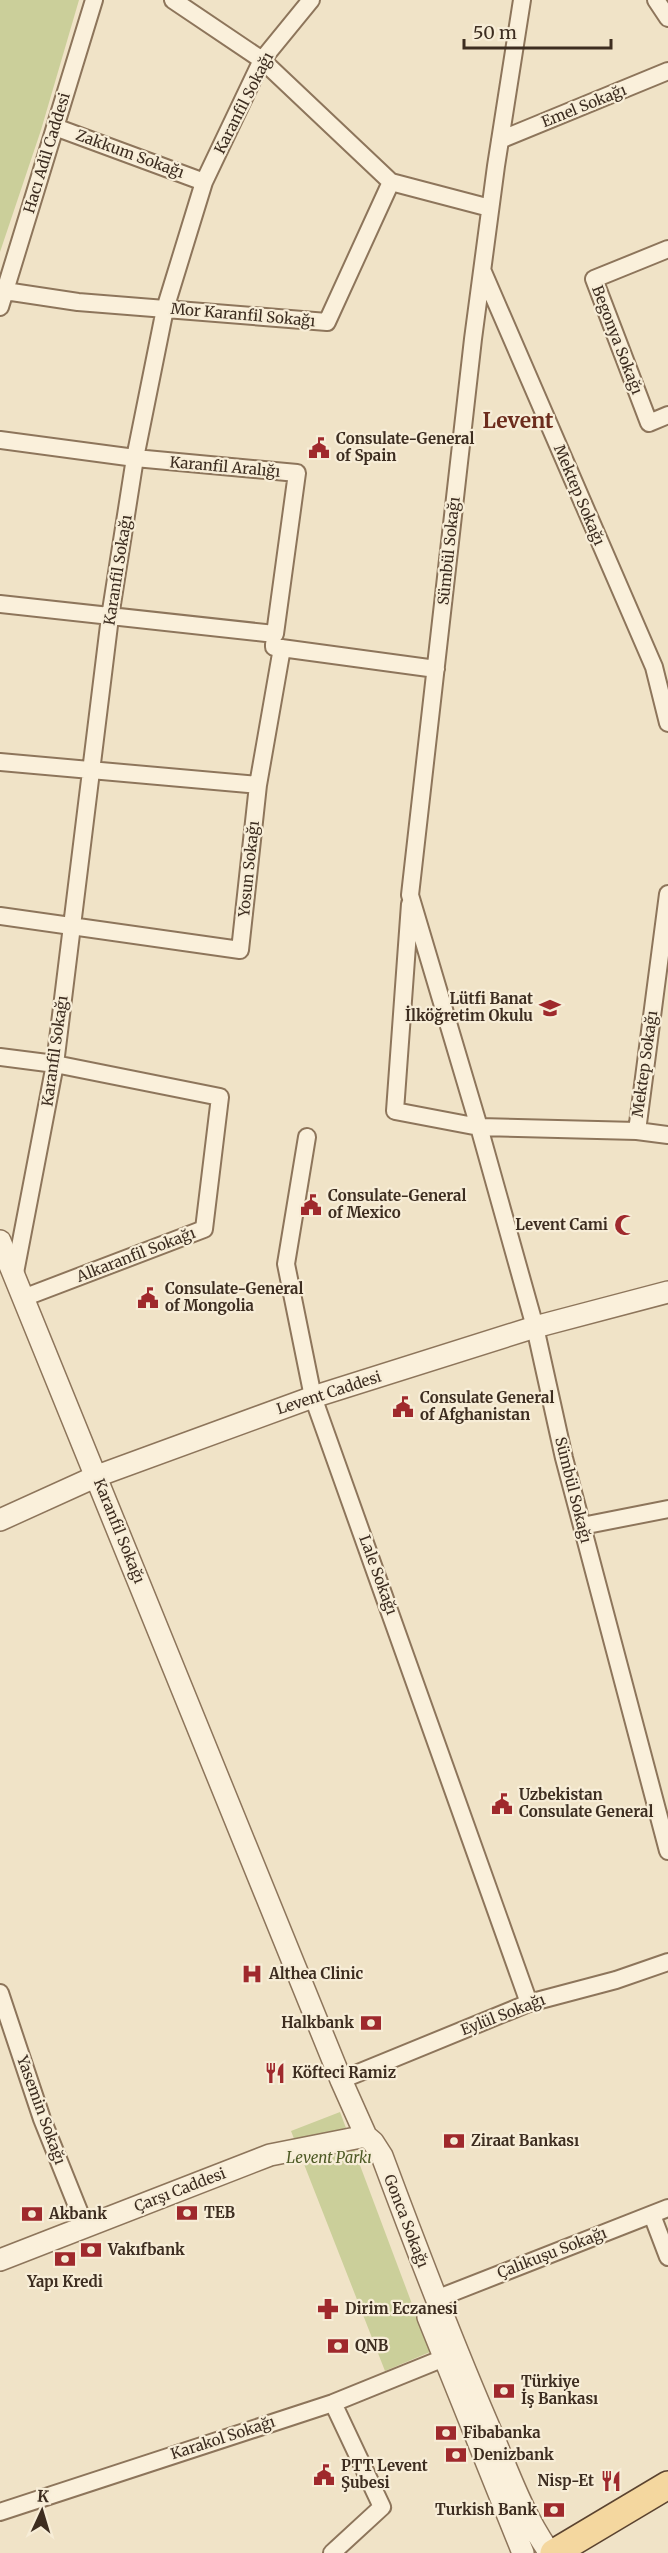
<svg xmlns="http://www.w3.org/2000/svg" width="668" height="2553" viewBox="0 0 668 2553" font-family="Merriweather,serif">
<rect width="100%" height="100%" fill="#f0e3c7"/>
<!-- green -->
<path fill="#cbcf9a" d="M0,0H79L41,130L0,252Z
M340,2112L430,2352L385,2371L291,2131Z"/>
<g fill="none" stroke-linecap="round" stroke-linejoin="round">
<defs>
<path id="minor" d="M173,0L262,60L391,182L490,208
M522,0L496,166L473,339L410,895L479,1127L535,1327L564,1458L668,1851
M656,0L668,18
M55,127L204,182
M500,140L668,71
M668,249L594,279L649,423L668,415
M483,272L654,667L668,723
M5,291L78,302L327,322L391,182
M0,307L94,0
M0,440L135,458L297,473L275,634L0,604
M274,644V647L436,669
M0,762L258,785
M410,904L395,1111L479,1127L637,1131L668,1135
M0,916L240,950L258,785L282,648
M0,1057L55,1064L220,1097L204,1229L23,1298
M637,1131L668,894
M307,1137L286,1264L313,1397L529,2003
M14,1278L55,1064L110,617L135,458L165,309L204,182L262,60L311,0
M582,1526L668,1509
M0,1993L42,2119L85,2226
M341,2080L529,2003L616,1980L668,1962
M652,2215L668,2257
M436,2299L668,2208
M0,2512L333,2403L444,2358
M332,2553L382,2507L333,2403"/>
<path id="tertiary" d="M0,1241L341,2080L366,2136L373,2142L382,2156C417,2250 452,2342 492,2434C509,2474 524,2517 550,2553
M0,1520L97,1476L313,1397L535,1327L668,1292
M0,2260L270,2155L366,2136
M428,2317L523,2553"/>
<path id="primary" d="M554,2553L668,2485"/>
</defs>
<!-- minor casing -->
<use href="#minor" stroke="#8d755b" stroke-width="20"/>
<!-- tertiary casing -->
<use href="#tertiary" stroke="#8d755b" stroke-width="24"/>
<!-- primary casing -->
<use href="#primary" stroke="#5b432f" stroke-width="30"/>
<!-- minor -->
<use href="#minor" stroke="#faf0db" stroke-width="16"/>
<!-- tertiary -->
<use href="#tertiary" stroke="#faf0db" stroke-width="21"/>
<!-- primary -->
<use href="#primary" stroke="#f4d79f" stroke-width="27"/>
</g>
<!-- icons -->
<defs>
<symbol id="civic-bare" viewBox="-9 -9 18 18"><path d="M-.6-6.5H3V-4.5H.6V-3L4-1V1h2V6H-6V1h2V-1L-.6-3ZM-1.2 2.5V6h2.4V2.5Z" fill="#9f292c" stroke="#f7edd7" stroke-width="2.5" paint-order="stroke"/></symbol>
<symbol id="school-bare" viewBox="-9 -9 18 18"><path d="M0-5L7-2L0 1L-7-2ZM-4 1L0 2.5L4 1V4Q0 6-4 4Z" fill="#9f292c" stroke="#f7edd7" stroke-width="2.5" paint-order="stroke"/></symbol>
<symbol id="mosque-bare" viewBox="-9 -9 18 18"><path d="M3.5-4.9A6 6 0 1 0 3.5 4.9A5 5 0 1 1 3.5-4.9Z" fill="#9f292c" stroke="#f7edd7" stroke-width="2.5" paint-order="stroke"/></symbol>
<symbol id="hospital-bare" viewBox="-9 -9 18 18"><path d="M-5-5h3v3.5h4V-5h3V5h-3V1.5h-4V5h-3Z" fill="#9f292c" stroke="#f7edd7" stroke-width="2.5" paint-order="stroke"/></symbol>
<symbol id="bank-bare" viewBox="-9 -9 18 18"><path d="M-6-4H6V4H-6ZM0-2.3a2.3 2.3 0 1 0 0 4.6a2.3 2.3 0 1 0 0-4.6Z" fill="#9f292c" stroke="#f7edd7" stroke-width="2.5" paint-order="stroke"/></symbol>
<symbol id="restaurant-bare" viewBox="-9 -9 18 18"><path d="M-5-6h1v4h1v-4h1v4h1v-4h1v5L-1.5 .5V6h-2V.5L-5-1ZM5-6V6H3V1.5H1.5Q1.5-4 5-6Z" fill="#9f292c" stroke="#f7edd7" stroke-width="2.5" paint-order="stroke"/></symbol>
<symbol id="pharmacy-bare" viewBox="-9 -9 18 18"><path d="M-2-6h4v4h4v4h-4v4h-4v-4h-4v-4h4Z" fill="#9f292c" stroke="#f7edd7" stroke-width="2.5" paint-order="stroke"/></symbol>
</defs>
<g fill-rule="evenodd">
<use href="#civic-bare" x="304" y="433" width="30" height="30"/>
<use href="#school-bare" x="535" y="993" width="30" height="30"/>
<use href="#civic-bare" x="296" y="1190" width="30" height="30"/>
<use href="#mosque-bare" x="610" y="1210" width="30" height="30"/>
<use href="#civic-bare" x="133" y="1283" width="30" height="30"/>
<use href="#civic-bare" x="388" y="1392" width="30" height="30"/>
<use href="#civic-bare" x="487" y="1789" width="30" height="30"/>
<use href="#hospital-bare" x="237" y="1959" width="30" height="30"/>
<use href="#bank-bare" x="356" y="2008" width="30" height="30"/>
<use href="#restaurant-bare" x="260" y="2058" width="30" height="30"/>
<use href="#bank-bare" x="439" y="2126" width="30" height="30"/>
<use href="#bank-bare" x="172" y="2198" width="30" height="30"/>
<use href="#bank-bare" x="17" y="2199" width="30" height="30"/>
<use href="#bank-bare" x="76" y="2235" width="30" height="30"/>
<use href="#bank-bare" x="50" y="2244" width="30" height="30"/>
<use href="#pharmacy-bare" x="313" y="2294" width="30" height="30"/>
<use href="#bank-bare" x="323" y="2331" width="30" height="30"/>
<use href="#bank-bare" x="489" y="2376" width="30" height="30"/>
<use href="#bank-bare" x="431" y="2418" width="30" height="30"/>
<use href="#bank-bare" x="441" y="2440" width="30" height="30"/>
<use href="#civic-bare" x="309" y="2460" width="30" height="30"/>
<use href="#restaurant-bare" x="596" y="2466" width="30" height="30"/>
<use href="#bank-bare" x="539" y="2495" width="30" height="30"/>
</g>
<g text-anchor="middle" stroke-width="4.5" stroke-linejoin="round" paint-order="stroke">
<!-- street labels -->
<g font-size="15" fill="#3d2d20" stroke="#f7edd7">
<text transform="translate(244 103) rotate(-63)" y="5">Karanfil Sokağı</text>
<text transform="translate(584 106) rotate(-22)" y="5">Emel Sokağı</text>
<text transform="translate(47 153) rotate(-73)" y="5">Hacı Adil Caddesi</text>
<text transform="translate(130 154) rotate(20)" y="5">Zakkum Sokağı</text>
<text transform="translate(243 315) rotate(5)" y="5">Mor Karanfil Sokağı</text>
<text transform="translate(617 340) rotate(69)" y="5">Begonya Sokağı</text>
<text transform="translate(225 467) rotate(5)" y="5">Karanfil Aralığı</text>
<text transform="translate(579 495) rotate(67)" y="5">Mektep Sokağı</text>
<text transform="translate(449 551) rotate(-84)" y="5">Sümbül Sokağı</text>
<text transform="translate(118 570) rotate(-81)" y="5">Karanfil Sokağı</text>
<text transform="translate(249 869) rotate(-84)" y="5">Yosun Sokağı</text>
<text transform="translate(55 1051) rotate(-82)" y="5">Karanfil Sokağı</text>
<text transform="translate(645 1064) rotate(-82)" y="5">Mektep Sokağı</text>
<text transform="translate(136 1255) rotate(-21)" y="5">Alkaranfil Sokağı</text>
<text transform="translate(329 1393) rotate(-18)" y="5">Levent Caddesi</text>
<text transform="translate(573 1490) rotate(76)" y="5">Sümbül Sokağı</text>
<text transform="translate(119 1531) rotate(68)" y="5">Karanfil Sokağı</text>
<text transform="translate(378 1575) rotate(70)" y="5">Lale Sokağı</text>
<text transform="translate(503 2015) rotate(-21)" y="5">Eylül Sokağı</text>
<text transform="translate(41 2110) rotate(70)" y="5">Yasemin Sokağı</text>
<text transform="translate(180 2190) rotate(-21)" y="5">Çarşı Caddesi</text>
<text transform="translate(406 2221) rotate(69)" y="5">Gonca Sokağı</text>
<text transform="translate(552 2253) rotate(-21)" y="5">Çalıkuşu Sokağı</text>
<text transform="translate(223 2438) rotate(-18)" y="5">Karakol Sokağı</text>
</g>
<!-- poi labels -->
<g font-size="15" font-weight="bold" fill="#3d2d20" stroke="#f7edd7" text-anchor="start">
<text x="336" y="444">Consulate-General<tspan x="336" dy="17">of Spain</tspan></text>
<text x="533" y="1004" text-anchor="end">Lütfi Banat<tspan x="533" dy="17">İlköğretim Okulu</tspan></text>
<text x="328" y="1201">Consulate-General<tspan x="328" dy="17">of Mexico</tspan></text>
<text x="608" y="1230" text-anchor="end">Levent Cami</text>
<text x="165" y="1294">Consulate-General<tspan x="165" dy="17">of Mongolia</tspan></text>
<text x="420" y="1403">Consulate General<tspan x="420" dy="17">of Afghanistan</tspan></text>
<text x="519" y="1800">Uzbekistan<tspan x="519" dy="17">Consulate General</tspan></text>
<text x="269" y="1979">Althea Clinic</text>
<text x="354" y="2028" text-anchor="end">Halkbank</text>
<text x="292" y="2078">Köfteci Ramiz</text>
<text x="471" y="2146">Ziraat Bankası</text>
<text x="204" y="2218">TEB</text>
<text x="49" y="2219">Akbank</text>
<text x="108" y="2255">Vakıfbank</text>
<text x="65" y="2287" text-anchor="middle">Yapı Kredi</text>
<text x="345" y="2314">Dirim Eczanesi</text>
<text x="355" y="2351">QNB</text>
<text x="521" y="2387">Türkiye<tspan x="521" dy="17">İş Bankası</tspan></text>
<text x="463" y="2438">Fibabanka</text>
<text x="473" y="2460">Denizbank</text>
<text x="341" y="2471">PTT Levent<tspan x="341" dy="17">Şubesi</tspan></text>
<text x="594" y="2486" text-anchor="end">Nisp-Et</text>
<text x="537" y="2515" text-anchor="end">Turkish Bank</text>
</g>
<!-- park labels -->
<g font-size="15" font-style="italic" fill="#4e5a25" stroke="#f7edd7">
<text x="329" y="2163">Levent Parkı</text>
</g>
<!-- district labels -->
<g font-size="21" font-weight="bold" fill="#6c2c1d" stroke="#f7edd7">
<text x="518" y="428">Levent</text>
</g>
</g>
<!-- north arrow -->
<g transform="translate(42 2511) rotate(4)" stroke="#f7edd7" stroke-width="4.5" paint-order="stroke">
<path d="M0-4.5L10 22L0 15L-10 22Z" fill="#3d2d20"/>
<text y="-9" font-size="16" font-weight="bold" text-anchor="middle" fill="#3d2d20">K</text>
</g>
<!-- scale -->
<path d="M464 39v9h147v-9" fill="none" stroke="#3d2d20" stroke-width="3"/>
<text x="473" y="39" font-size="18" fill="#3d2d20" stroke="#f7edd7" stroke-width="4.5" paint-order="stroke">50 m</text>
</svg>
